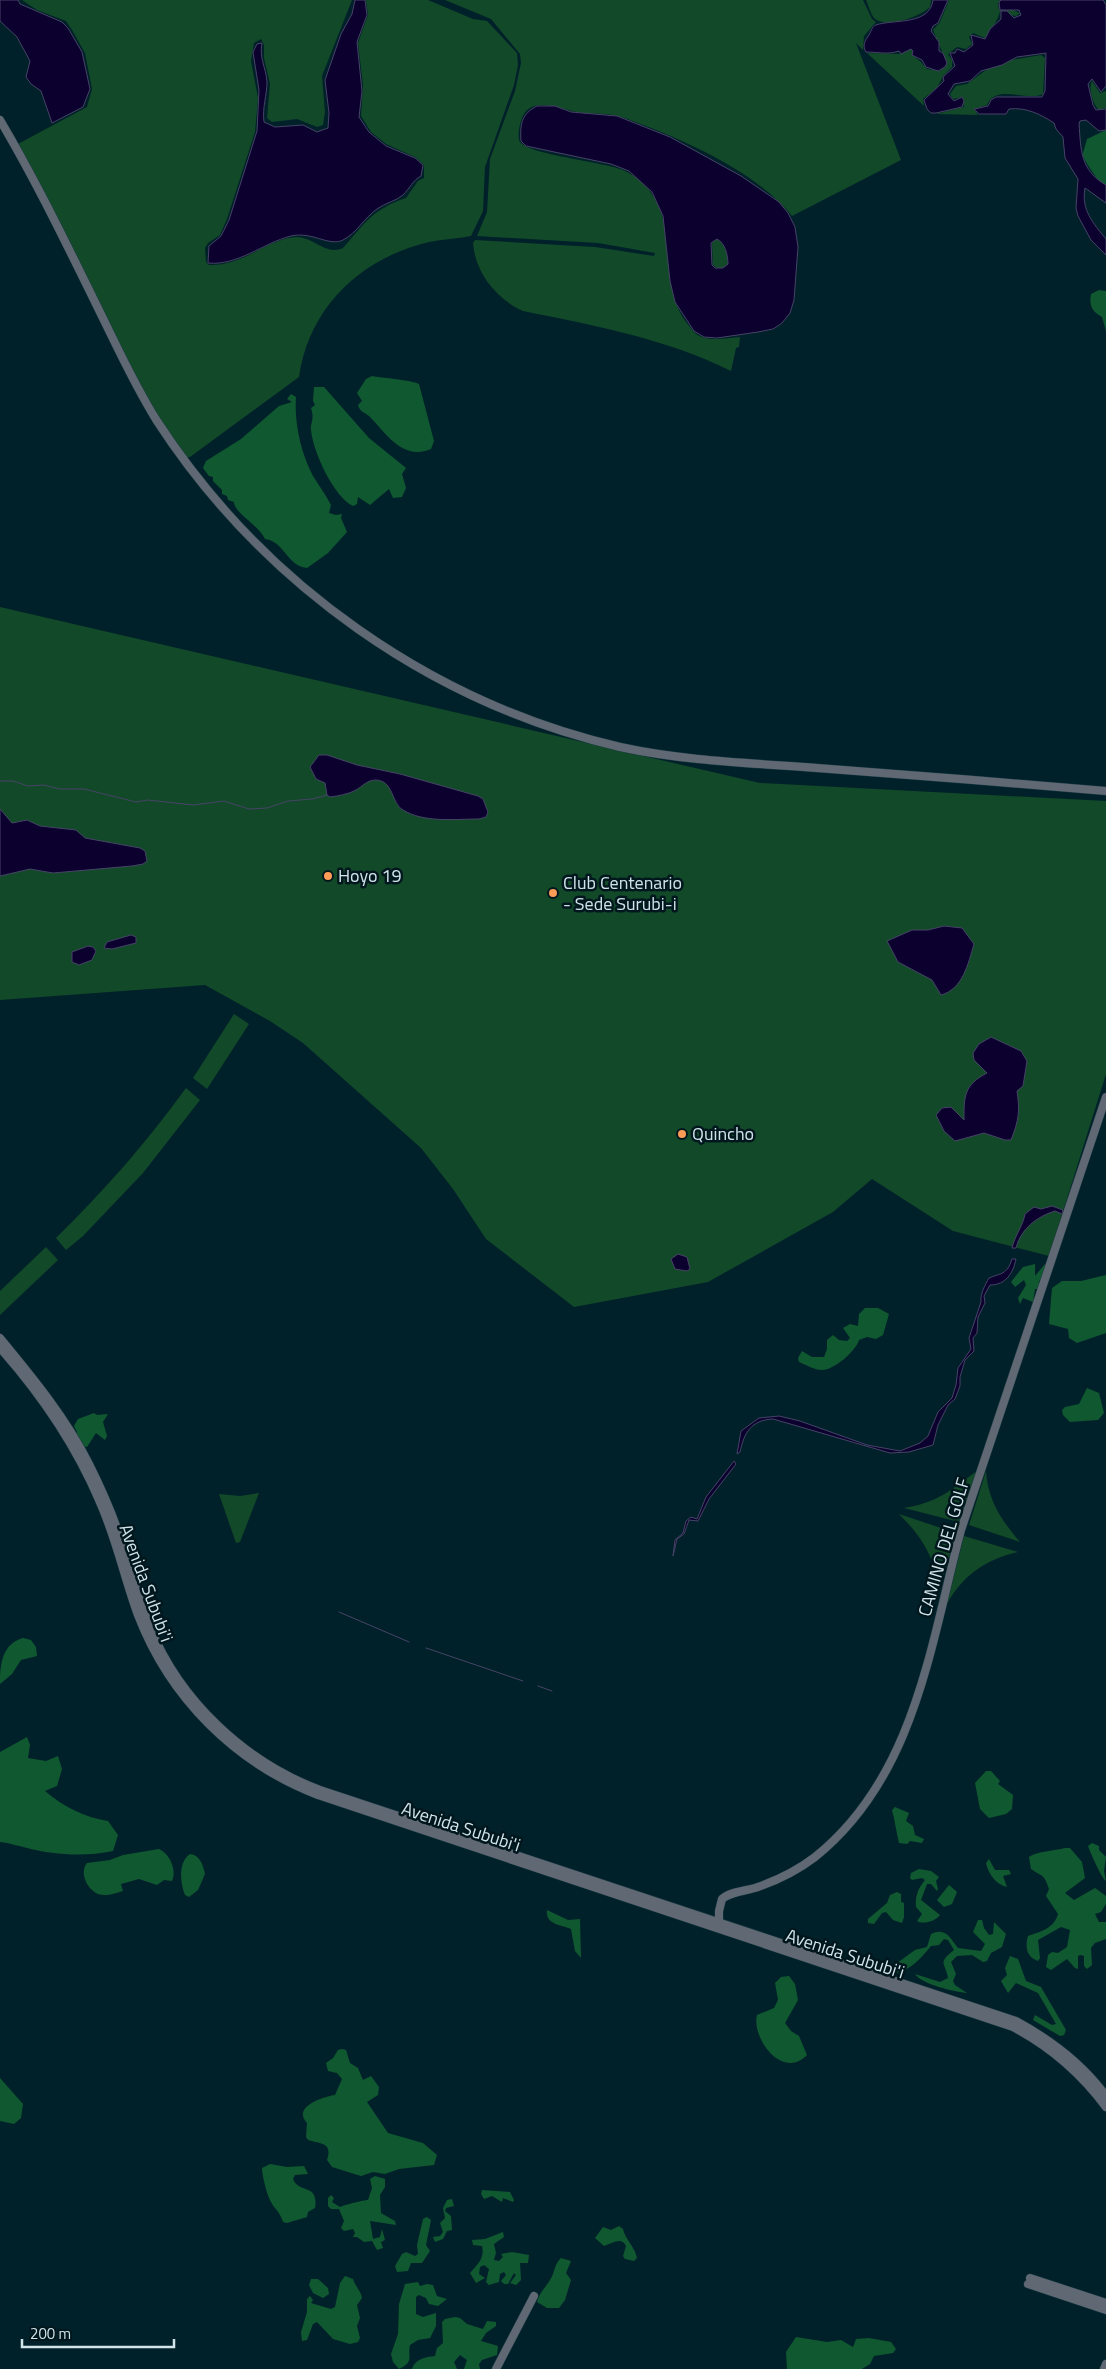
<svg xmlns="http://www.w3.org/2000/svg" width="1106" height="2369" viewBox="0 0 1106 2369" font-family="'Titillium Web',sans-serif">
<rect width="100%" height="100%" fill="#00212a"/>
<!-- green -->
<path fill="#124929" d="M22,0H352L322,76L325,112L323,125L317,127L297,119L272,122L267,118L270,84L264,58V45L261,39L254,43L251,61L258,98L255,132L227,219L220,235L208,243L205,248L206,262L209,265C244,266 267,239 296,237C314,237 326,256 343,248C365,223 373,209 406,198L418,181L424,178V165L415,157L386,144L371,132L361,116L363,85L358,43L368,15L366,0H428L473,19L487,21L517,53L518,65L514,85L485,167L483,211L471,236C457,239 443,239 429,242C361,258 309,307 299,377L190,457H186L160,421L126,360L16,145L87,107L92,89L85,53L72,30L66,21L37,10Z
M445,0H863L872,19L876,22L864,36L863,50L856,43L901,160L792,216C759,175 695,145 646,126C637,123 627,118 617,116C603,112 587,115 572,111C555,107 528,96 521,121C519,127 518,134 519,140C524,156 611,161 629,173C636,177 647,186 651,193C678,230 658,283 686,322C691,328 695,335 702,337C713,341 728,338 740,337L739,347L736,348L731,371C667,339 593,325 523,311C496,299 475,272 473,243L475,240L595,247L654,256L655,253L598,243L477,236L487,212L490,159L515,91L521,63L520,54L491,19Z
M866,0H931L930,7C920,17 885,29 874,18C871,14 868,5 866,0Z
M949,0H1000L998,3L999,10L1010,9L1020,13L1016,16L1011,15L1007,10L1000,11C999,19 990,31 985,38L973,33L969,37L972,44L966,49L957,47L948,54L952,60V67L943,76L937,88L923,99L924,106L867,53L901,54L908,49L912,50V55L920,61L927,69L940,71L947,63L933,30L940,22Z
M1041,55L1045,58L1043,94C1026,102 996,83 987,105L974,109L978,115L936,114L964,107L963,97L953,99L950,94L956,86L967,84L986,70L1011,60Z
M1092,81L1100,93L1106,91V108L1099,110C1093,105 1088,88 1092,81Z
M717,239C725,244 728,255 728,264C724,269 717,269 713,265L712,243Z
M0,607L760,783L1106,801V1074L1049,1256L953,1231L872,1179L833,1212L708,1282L574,1307L486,1239L453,1189L421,1148L303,1043L270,1021L205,985L0,1000Z
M234,1014L249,1024L207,1089L193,1078Z
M186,1088L200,1100L143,1173L83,1236L66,1250L56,1238C104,1191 147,1142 186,1088Z
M46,1247L58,1260L0,1315V1291Z
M977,1471L959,1522L904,1508C940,1502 950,1490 977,1471Z
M986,1471C988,1501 1002,1521 1020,1542L969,1525Z
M259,1493L240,1542L236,1543L219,1494L240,1496Z
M899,1514L956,1533L941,1585C930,1553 924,1539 899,1514Z
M964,1536L1018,1552C986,1559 962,1576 947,1604Z"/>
<!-- forest -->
<path fill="#105830" d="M1106,130V189C1101,184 1084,162 1083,155C1083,151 1086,144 1087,139Z
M1099,290L1106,291V331L1102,317C1092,311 1089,306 1091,294Z
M372,376C383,378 411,380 419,384L434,441L431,449C402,461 386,433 369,416C364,412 360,412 358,405L362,401L357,393L366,379Z
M314,387H324L369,438L406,468L402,474L406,488L402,497L393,498L389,489L370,505L358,497L357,504L353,506C334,497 313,452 311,430C310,423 315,420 311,408L315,405L313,401Z
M291,394L296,397C294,423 301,453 313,476C319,486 326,495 331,505L329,513L336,515L342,514L341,518L347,532L328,553L307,568C287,566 284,541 265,539C260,526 234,513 234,502L228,500L227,496L222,494V490L213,481V477L209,476L203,468L206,461L241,439L279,406L292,402L287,399Z
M1035,1264V1276L1045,1264L1048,1267L1047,1277L1039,1281L1041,1289H1035L1033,1302L1023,1298L1020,1304L1018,1298L1026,1285L1024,1280L1015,1287L1011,1282L1023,1267Z
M1106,1275V1333L1077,1343L1069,1338L1068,1329L1049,1324L1052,1288L1062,1281H1081Z
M865,1308H878L889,1314L883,1335L876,1339L867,1337L859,1340C856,1351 834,1370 822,1370C815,1370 806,1365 799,1362L798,1358L802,1351L812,1357H824L827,1349V1340L833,1335L839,1340L847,1341L850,1338L843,1328L850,1324L858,1326L859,1314Z
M1087,1388L1099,1393L1104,1413L1098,1420L1070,1422L1063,1415L1062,1410L1065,1407L1079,1404Z
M94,1413L97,1415L108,1414L103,1422L107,1436L105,1440L96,1433L87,1447L82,1446L75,1436L77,1432L74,1426L78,1419Z
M23,1638L31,1640L36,1647L37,1656L21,1660L12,1674L0,1684C0,1664 2,1644 23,1638Z
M27,1737L30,1745L28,1758L46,1761L58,1756L62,1769L57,1786L45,1791C64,1807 84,1817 108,1821L118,1835L113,1851C85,1857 54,1855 27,1848C18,1846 10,1843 0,1842V1752Z
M986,1771H991L1000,1781L998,1784L1013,1795L1012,1809L1006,1814L989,1818L980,1809L975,1783Z
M895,1807L909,1813L906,1821L913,1826L915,1835L924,1839L922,1843L910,1841L907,1844L899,1843C896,1831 895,1821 892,1810Z
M1092,1843L1099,1846V1850L1106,1857L1104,1871L1106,1881C1102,1879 1090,1852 1088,1846Z
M1065,1848H1070L1082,1862L1085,1878L1065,1893L1074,1900L1095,1888L1106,1896V1904L1101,1912L1095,1914L1099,1922H1106V1939L1095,1943L1091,1948L1092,1965L1087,1969L1084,1966V1956L1080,1955L1078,1956V1969L1075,1968L1067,1959L1051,1970L1046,1967L1048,1955L1052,1952L1058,1953L1067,1947L1070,1930L1061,1927L1038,1940L1040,1958L1038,1961C1026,1957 1025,1946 1028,1936C1039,1932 1054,1929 1058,1914L1046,1896L1049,1889C1044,1873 1042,1877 1031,1869L1029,1857C1037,1851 1055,1851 1065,1848Z
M159,1849C170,1854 177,1870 172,1881L164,1880L157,1885L139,1879L121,1884L123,1891C116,1893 106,1897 98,1894C87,1889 79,1873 87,1863L110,1860L123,1855Z
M190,1854C200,1855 203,1865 205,1874L198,1890L189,1897L185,1895C180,1883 178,1862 190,1854Z
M989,1859L995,1870H1009L1011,1874L1003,1876L1007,1887C996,1885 988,1873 986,1863Z
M919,1869L931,1871L939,1877L936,1881L938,1889L937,1891L931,1884H927L921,1900L940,1915C936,1921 923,1925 917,1921L922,1914L916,1907C915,1897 918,1888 925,1880L922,1878L912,1880L910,1878L911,1873Z
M949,1885L957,1892L952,1904L944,1907L937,1900Z
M897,1892L901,1894V1902L904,1903V1917L902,1923L893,1920L886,1912L882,1913L874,1924L868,1923V1919L887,1903L890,1895Z
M547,1910L568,1920L580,1919L581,1958L575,1951L571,1929C562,1925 545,1925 547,1910Z
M978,1920H982L984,1928L989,1935L993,1934L994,1922L1006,1934L1002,1947L991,1953L987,1961L983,1962L972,1955L957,1956L951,1962L956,1974L953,1981L955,1985L967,1993C955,1992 921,1984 915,1974L940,1982L948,1978C945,1961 937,1964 954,1950L948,1940L944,1939L939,1945L931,1946C921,1958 912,1969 897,1973L893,1971V1966L915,1950L927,1947L931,1934C946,1927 950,1938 958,1948L981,1951L985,1944L973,1932Z
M1010,1956L1018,1959L1026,1981L1041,1987L1066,2030L1064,2035L1060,2036L1033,2020L1035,2015L1052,2025L1056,2024L1038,1993L1016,1983L1008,1993L1001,1981L1007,1975L1005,1968Z
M789,1976L795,1984L798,2000L785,2023L791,2031L799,2036L807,2055C782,2081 751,2037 757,2015L774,2008L778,2000L775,1983L781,1977Z
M342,2049L346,2050L350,2063L358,2068L363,2080L371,2076L379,2087L378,2095L367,2102L388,2133L423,2143L437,2155L434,2165L399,2169L385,2174L373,2172L361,2176L332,2167L327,2160C333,2142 320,2144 308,2140L306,2137L307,2123C292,2107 322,2097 335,2095L342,2079L337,2073L328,2071L326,2063L333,2058L338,2050Z
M0,2078L23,2104L21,2118L14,2124L0,2121Z
M270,2164L287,2167L304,2166L308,2174L295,2175L293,2179C299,2194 319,2183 315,2208L308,2212L307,2217L287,2223L283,2222C279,2210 275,2210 271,2202C267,2195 262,2175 262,2168Z
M375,2176L385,2179V2187L380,2195L381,2213L395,2221L396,2225L370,2221L373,2239L380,2237L382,2229L385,2240L381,2242L383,2248L377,2250L372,2241L364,2242L357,2237H353L355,2233L353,2229L344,2231L341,2228L344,2221L339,2209H331L328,2206V2198L331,2195L334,2198L332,2202L340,2207C344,2205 364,2200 368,2200L372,2188L370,2179Z
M482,2190L510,2192L514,2200L513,2202L503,2198L502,2202L492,2196L484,2199L481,2194Z
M452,2199L454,2206L446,2208L445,2211L451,2216L452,2230L447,2231L443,2239L435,2242L433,2237L440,2236L443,2232L440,2223L445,2218L443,2208L447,2200Z
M427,2217L431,2220L426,2245L430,2251L422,2263H411L408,2271L397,2272L395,2266L402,2254L406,2252L415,2256L418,2254L417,2245L423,2219Z
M619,2226L623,2229C625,2239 635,2247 637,2258L634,2261L625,2259L623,2256L626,2246C621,2236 612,2244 604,2246L595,2238L603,2227L611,2230Z
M503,2232L504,2237L494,2244L496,2253L494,2260L499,2261L503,2257L501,2254L512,2252L529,2255L528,2263H520L521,2280L516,2285L510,2283L516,2275L514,2273L508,2284H504L501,2281L506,2275L504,2272L500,2274L499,2282L489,2285L486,2282L489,2269L484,2265L480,2267L479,2274L485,2278L476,2283L470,2273C477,2265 485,2259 482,2246L473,2245L472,2240L485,2239Z
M561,2258L571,2261L566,2273L571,2280L565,2300L559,2308H547L537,2302C540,2292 545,2288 550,2280C555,2273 554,2264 561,2258Z
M345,2276L353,2279C355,2286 361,2291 362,2298L357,2305L360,2318L357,2326L360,2338L358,2342L350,2344L333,2339L317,2322L313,2324L307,2340L302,2341L301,2332L307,2312V2299L310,2296L313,2300L311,2303L331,2309L335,2307L340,2283Z
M311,2279H318L328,2288L329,2294L323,2298L313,2293L309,2285Z
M418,2282L420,2286L427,2284L433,2285L437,2296L447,2299L438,2306L429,2304L426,2298L419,2295L416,2297V2314L423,2317L436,2313V2326L430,2338L418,2340L410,2345C407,2356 415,2362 399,2369L393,2362L391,2354L398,2334L399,2304L405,2284Z
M455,2317L460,2318L467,2324L483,2329L487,2321L496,2322V2326L486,2333L481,2341L498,2346L497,2355L482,2360L479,2364L480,2369H464L467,2360L460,2355L454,2362L457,2369H412C415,2359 425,2357 435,2356L437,2348L443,2343L442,2322L445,2319Z
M796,2337L827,2342L841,2340L853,2347L856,2339L869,2338L891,2342L896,2349L893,2353L874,2356L870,2364L862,2369H787L786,2352Z"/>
<!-- water -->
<path fill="#0b002e" stroke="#464466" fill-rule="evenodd" d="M0,0H18L20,4L62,22L68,28L82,52L90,89L83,107L52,123L41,91L31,84L26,77L30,61L17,37L0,21Z
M355,0H365L367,15L357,42L362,91L359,117L369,132L386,146L415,158L423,165L421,176C413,180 410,188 403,195C396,201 385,203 377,209C364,218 357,233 343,240C329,247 312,231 291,236C263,243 238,266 208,263L209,246L221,236L229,220L257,131L259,90L253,52L257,44L262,43C259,59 266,67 267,82C267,95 262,108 264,122L275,127L303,125L317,132L328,128L329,113L325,80L341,34L352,14Z
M933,0H948L938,23L933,26L931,31L939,42V51L943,53L947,63L945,67L938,71L926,67L922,60L912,55L913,51L911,49L901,54L899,51C887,55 879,52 866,52C862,45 865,41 869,35C871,32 872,26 876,25C892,19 930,26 933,0Z
M1001,0H1103L1106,5V86L1101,92L1092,79L1088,84L1093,105L1096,110L1106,109V130L1099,131L1086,120L1080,121L1079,124C1081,150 1080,170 1106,185V203L1085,188C1081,210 1093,223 1106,239V255L1091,240L1078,216L1076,208L1078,179L1065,158L1063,137L1056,129L1054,123C1040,114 1026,107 1009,109L1006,114H979L974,109L988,106L991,100L996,97H1042L1045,91L1046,53L1017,57L1002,65L981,71L970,81L954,84L948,94L954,101L962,97L964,101L962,107L936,113H931L927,109L924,100L944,81L943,77L955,66L950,53H955L957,49L964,52L973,45L971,35L985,39L990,29L1001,19V11H1007L1014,18L1021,15L1019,10H1000L999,2Z
M537,106H555L571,112L617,116L670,137L741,176L779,202L788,213L795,227L798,247L794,300L790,313L782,323L773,329L758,332L717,338L704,337L694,331L675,302L670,281L663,216L652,192L629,171L611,164L526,146L521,141C520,125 521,114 537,106ZM717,239C725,243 728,255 728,264L723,268H715L712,265L711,243Z
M319,755H327L357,765L400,774L478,796L483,799L488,812L486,817L479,819C455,819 424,823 403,810C391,803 394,781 376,780C367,780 363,786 356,790C349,794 338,796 330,797L327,795L325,783L316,779L310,767Z
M0,809L12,823L27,820L40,826L76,830L85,838L140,848L145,851L147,861L143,864L132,866L53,873L30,869L0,876Z
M944,926L962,928L974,944C968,964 963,989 941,995L932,980L898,962L887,941L912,930H928Z
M131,935L136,937V943L112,949L104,948L107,942Z
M88,946L93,947L96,951L92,960L79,965L72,962V952Z
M991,1037L1021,1051L1027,1061L1023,1086L1017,1091C1020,1111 1019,1120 1011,1140H1005L984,1133L955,1141L944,1131L936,1115L942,1108L951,1107L964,1120C964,1096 964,1085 987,1073L974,1060L973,1053L979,1044Z
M1052,1206L1063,1210L1062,1214L1055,1211C1036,1217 1021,1229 1016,1248H1012C1015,1235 1023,1226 1025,1214L1034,1207L1041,1209Z
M678,1254L687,1257L690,1269L687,1271L675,1269L671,1259Z
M1012,1259H1016C1013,1273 1006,1285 990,1285L984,1296L985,1303L978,1317L977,1333L973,1338L974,1351L965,1360L960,1377V1386L955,1399L948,1405L938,1425L933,1445L909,1452L890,1453L773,1419C751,1420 744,1433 740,1452L737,1454L741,1431L759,1418L779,1416L800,1421L867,1445L900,1451L920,1443L928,1436L938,1412L952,1398L956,1385L958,1368L971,1349L969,1338L981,1302C980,1294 985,1285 989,1278C1001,1273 1007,1275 1012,1259Z
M734,1461L736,1464L709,1499L698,1521L689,1520L684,1534L677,1539L673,1556L675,1540L683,1533L686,1521L691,1517L697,1519L706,1497Z"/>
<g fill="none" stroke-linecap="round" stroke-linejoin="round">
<!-- stream -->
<path stroke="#464466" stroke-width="1" d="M0,781H13L28,786L43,785L60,789H84L136,802L148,800L193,805L224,801L249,809L267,808L288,801L312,799L327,795
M339,1612L409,1642
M426,1648L523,1681
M538,1686L552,1691"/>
<defs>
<path id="tertiary" d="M0,120C35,179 65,241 95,302C115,342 133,383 157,421C263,584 431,703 620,747C684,761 751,763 817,768C913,775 1010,783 1106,791
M0,1338C33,1378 66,1418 89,1464C101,1488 112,1513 120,1537C130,1567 138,1598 150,1627C180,1701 245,1762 320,1790L1016,2021C1051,2040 1082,2063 1106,2096
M0,1348C40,1393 75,1444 99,1500C116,1537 124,1577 138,1615C170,1698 235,1763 318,1795L1013,2027C1051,2047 1080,2072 1106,2107
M719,1927V1911L722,1899C731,1891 747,1891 758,1887C778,1880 798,1870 815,1857C915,1777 930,1646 961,1530L1106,1097
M1030,2278L1106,2303
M1028,2284L1106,2310
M496,2369L534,2296
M1104,2369L1106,2364"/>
</defs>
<!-- tertiary casing -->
<use href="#tertiary" stroke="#1d3c45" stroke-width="9"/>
<!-- tertiary -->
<use href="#tertiary" stroke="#606973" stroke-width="8"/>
</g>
<!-- markers -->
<g fill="#fd9c56" stroke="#00171e" stroke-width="2">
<circle cx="328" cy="876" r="5"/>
<circle cx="553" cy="893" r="5"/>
<circle cx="682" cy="1134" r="5"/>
</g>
<g text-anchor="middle" stroke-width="5" stroke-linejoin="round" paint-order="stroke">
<!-- poi labels -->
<g font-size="18" fill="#d1e4ea" stroke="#00171e" text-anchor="start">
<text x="338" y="882">Hoyo 19</text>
<text x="563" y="889">Club Centenario<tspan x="563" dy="21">- Sede Surubi-i</tspan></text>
<text x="692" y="1140">Quincho</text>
</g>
<!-- street labels -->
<g font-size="18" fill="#d1e4ea" stroke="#00171e">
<text transform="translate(944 1547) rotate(-74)" y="6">CAMINO DEL GOLF</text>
<text transform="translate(146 1583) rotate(70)" y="6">Avenida Sububi'i</text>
<text transform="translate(461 1827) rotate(18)" y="6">Avenida Sububi'i</text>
<text transform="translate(845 1954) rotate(18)" y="6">Avenida Sububi'i</text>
</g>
</g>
<!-- scale -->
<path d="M22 2339v8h152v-8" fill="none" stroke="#d1e4ea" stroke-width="2.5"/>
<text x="30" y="2339" font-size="15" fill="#d1e4ea" stroke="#00171e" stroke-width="4" paint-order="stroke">200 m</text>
</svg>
